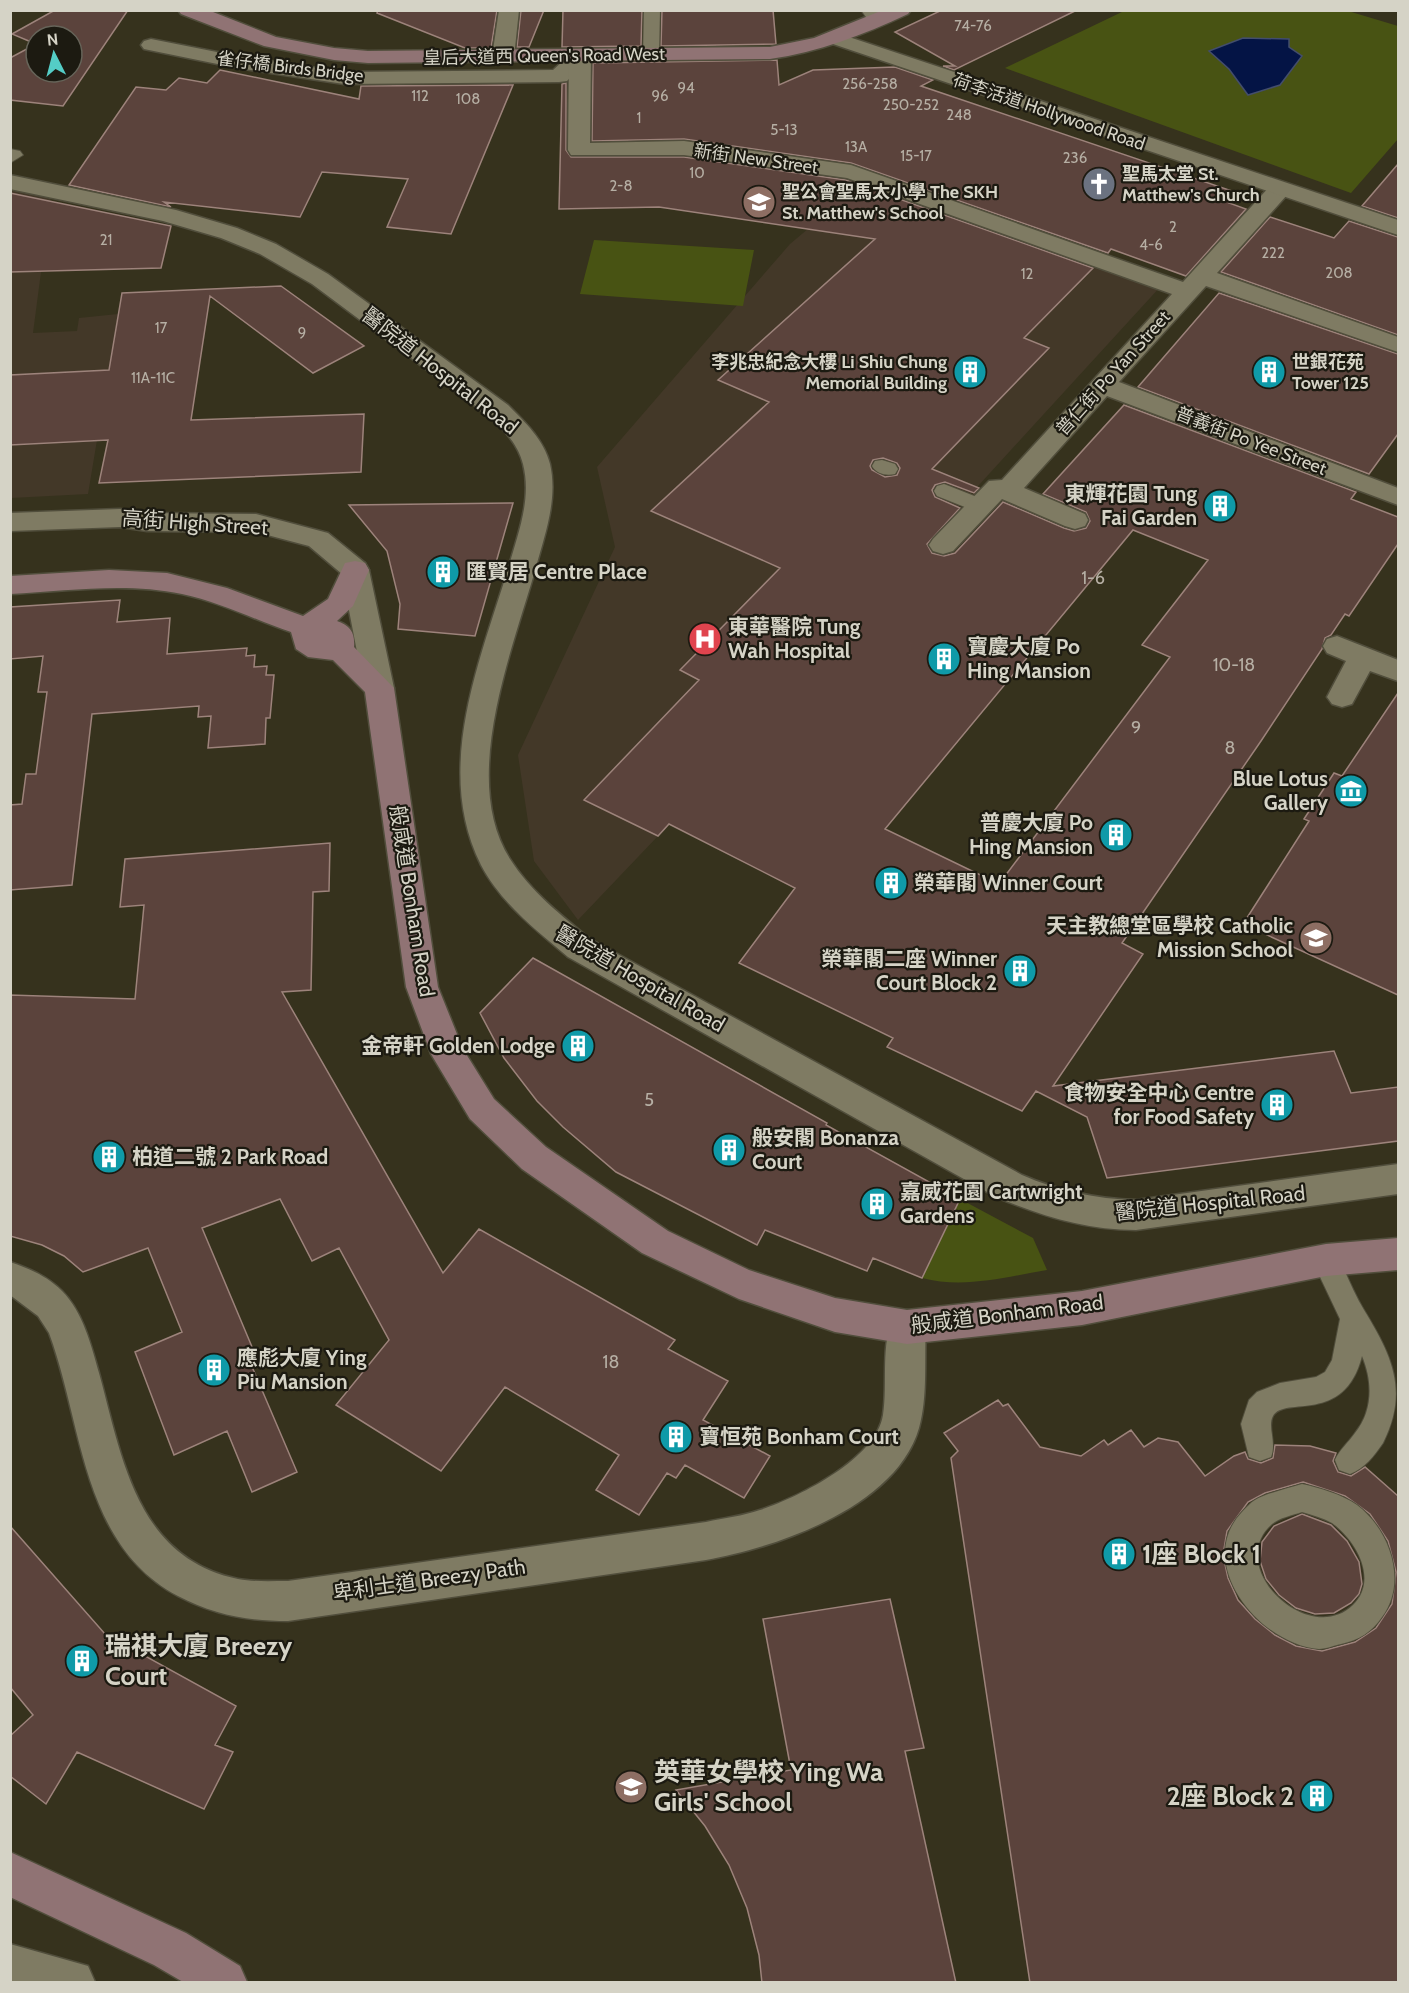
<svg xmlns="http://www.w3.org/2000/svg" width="1409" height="1993" viewBox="0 0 1409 1993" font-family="Cabin,'Noto Sans TC',sans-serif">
<rect width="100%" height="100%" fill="#36321d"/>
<!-- medical -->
<path fill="#433828" d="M840,181L1161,286L658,836L578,920L534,861L518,755L615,547L597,467L790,244L827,213Z
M10,189L51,196L33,333L77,331L79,318L118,314L88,494L11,498Z"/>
<!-- green -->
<path fill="#485313" d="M1124,11H1348L1398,26V139L1351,193L1005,68Z
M594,240L754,250L743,306L580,294Z
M960,1199L1033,1238L1047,1270C1005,1277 964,1289 922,1278Z"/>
<!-- water -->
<path fill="#041445" stroke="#434d6c" stroke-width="1.5" d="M1243,38L1289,39V47L1302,56L1280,85L1248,95L1229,69L1209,51Z"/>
<!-- building -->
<path fill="#5b433c" stroke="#9d837b" stroke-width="1.5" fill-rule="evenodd" d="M55,10H128L63,106L10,100V58L36,44V72H72V36H36V44L12,34Z
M378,10H497L491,48H465L377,13Z
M521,10H544L529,47H517Z
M563,10H642L641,46L562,47Z
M662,10H773L776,44L661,46Z
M942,10H1077L954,70L943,66H955L895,32Z
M777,60L779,85L813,70L895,67L933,80L921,86L1238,193L1229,203L1246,209L1186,276L1111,249L1108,253L851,163L684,139L592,141L593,63Z
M220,70L359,99L361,86L513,85L451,234L387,227L408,179L322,172L300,217L164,202L171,207L69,185L136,87L166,90L179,78L207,83Z
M566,83V150L571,157H684L846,180L1093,268L1024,338L1049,348L932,469L979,488L974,493L945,482L935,485L932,490L935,497L960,508L927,544L932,553L944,556L955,553L1003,502L1064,528L1074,531L1086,528L1090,521L1086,512L1043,494L1124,405L1356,492L1351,499L1398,517V544L1349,616L1345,614L1331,635L1325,638L1322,649L1261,741L1122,943L1143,954L1053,1086L1334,1051L1351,1093L1398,1087V1141L1107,1178L1087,1117L1036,1091L1022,1111L887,1047L893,1038L739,963L795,888L669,824L658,836L584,800L699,680L680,670L780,568L651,511L769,402L718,380L875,239L659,207L559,209L562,84ZM883,458L897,463L900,468L897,475L885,477L872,470L870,466L873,460ZM1133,530L1208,560L1142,645L1170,657L999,884L885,829Z
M1398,164V218L1362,206Z
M10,193L171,226L161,268L10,272Z
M1270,217L1334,238L1349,221L1398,237V335L1221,272Z
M281,286L364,346L313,373L210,296L191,420L364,414L361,472L99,483L108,440L10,445V375L109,370L122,293Z
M1219,293L1398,354V434L1369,474L1138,387Z
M513,503L475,636L398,629L400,604L387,551L349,505Z
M120,600L117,622L170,618L167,654L247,648L246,656L255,655L254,667L267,666L266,675H274L270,718H266L265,744L208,748L211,716L198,717L199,706L92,714L72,885L10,890V805L22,804L26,774H36L47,692H38L43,656L10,659V607Z
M1398,693V995L1243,924L1309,821L1304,819L1334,773L1342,776Z
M330,843L329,891L313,892L311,990L282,992L443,1273L479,1229L675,1340L668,1349L728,1381L703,1420L770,1456L744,1498L685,1465L676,1478L667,1473L639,1515L596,1490L619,1455L505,1387L441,1471L336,1405L389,1340L339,1248L312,1261L280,1199L202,1228L255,1354L244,1348L297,1472L252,1492L227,1431L174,1455L135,1352L182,1332L148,1248L83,1272L64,1256L42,1245L10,1236V995L135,999L144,905L120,907L125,859Z
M533,958L827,1123L826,1125L960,1199L922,1278L873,1258L867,1271L765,1230L757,1245L616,1172L563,1127L537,1101L504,1058L480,1013Z
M998,1400L1003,1406L1008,1404L1040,1447L1081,1456L1104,1440L1108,1445L1131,1430L1144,1447L1158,1438L1178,1442L1205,1476L1234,1456L1245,1452L1248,1459L1261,1463L1273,1458L1275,1445L1310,1446L1336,1453L1333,1461L1338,1472L1351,1476L1365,1467L1398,1496V1983H1030L951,1458L958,1451L944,1433ZM1303,1482L1345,1496L1370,1514L1388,1541L1396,1572L1392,1604L1376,1628L1355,1642L1322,1651L1296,1646L1275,1635L1255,1619L1238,1600L1228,1578L1223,1555L1227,1531L1248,1502L1265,1493Z
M1302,1514L1331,1525L1347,1541L1359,1562L1362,1584L1359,1594L1351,1603L1334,1613L1315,1614L1296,1608L1279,1595L1266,1579L1260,1561L1262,1542L1274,1526Z
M10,1526L105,1634L236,1706L215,1745L233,1752L204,1809L77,1752L46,1804L10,1776V1736L33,1715L10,1687Z
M890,1599L924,1748L905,1751L956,1983H762L759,1955L747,1908L729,1865L705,1826L676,1790L791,1770L763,1619Z"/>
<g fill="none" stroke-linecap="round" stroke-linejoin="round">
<defs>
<path id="service" d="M644,10H660L659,55L651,60L643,55Z
M861,10H877L885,21L877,26L871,24Z
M10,149L20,151L23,155L10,163Z
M882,460L895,464L898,469L895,474C886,476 877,474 872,466L875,461Z
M944,484L987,501L990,506L987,511L980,513L937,496L934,491L937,486Z
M1326,1248L1336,1251C1345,1271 1353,1292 1364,1310C1392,1356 1409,1391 1383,1443C1374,1456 1365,1468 1350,1474L1339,1470L1335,1460C1340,1449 1348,1443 1355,1433C1373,1411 1373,1382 1362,1356C1344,1426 1285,1395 1273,1416C1267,1427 1277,1442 1271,1457L1260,1461L1249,1457L1241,1424L1249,1400L1257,1392L1280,1383L1316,1377L1325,1372L1332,1360L1340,1319L1312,1260L1316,1251Z
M1302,1484C1320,1488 1341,1494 1357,1505C1390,1530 1408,1582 1382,1617C1372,1632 1359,1640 1341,1644C1335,1645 1326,1649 1319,1649C1261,1645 1193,1564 1242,1512C1246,1508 1250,1503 1255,1500C1269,1492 1287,1489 1302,1484ZM1302,1512C1312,1515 1323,1518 1332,1523C1356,1540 1379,1580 1353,1605C1309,1648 1223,1567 1272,1524C1279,1518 1293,1515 1302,1512Z"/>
<path id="pedestrian" d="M499,10H519L514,57L510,61H496L492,57Z
M151,39L237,56L344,72L553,70L573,52H587L591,56L567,81L559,82L344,84L237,68L144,49L141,45L144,41Z"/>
<path id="minor" d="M580,50L587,52L591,56L590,143L684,141L851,165L1183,282L1271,185H1287L1290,190L1287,195L1217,273L1398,337V352L1206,286L1119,382L1398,488V505L1107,396L1024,488L1085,514L1088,520L1085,526L1075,529L1065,526L1002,499L953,551L943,554L933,551L929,545L933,539L989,481L1002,480L1172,294L847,178L684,155H571L568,150L569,56L573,52Z
M120,509L147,513L256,514L328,533L365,563L369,570L394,688L389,695L379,698L369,695L364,688L342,574L309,546L256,532L147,531L120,527L10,531V513Z
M1337,636L1398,660V681L1370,671L1352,704L1342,707L1332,704L1327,697L1346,661L1327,653L1323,646L1327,639Z
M10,1944L88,1966L95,1982H10Z"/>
<path id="tertiary" d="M837,33L1398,220V235L830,43L827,39L830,35Z
M10,175L176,210L237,228L276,244L328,274L508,405C525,422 544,440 550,464C558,499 545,534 536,567C513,649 459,779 510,859C531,892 561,915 590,939L1022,1175C1059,1191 1095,1199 1136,1200L1398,1164V1194L1136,1230C1086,1230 1042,1216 996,1197L568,957C536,930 501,903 481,865C433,769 480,661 509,566C518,533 532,499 523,464C518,444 504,430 490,417L312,284L260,254L221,238L163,221L10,189Z
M10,1262C30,1269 47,1276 62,1291C83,1312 91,1345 99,1373C122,1457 136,1558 238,1579C254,1582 271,1581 288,1581L706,1522C724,1518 743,1516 760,1510C799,1497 876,1459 883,1415C888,1383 880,1345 894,1315L907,1310L920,1315L926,1327C924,1359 928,1396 919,1428C896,1507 778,1547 706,1560L288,1621C248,1621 214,1615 178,1596C81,1545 83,1424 49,1333L38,1316L10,1295Z"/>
<path id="secondary" d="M178,10H208L276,37L334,48L368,51L770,47L814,38L883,10H911L908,14C863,35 819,52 770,59L368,63L334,60L264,46L181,14Z
M355,561L365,563L369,570L353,606L337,621C351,626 355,633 354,647L394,688L438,987L463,1049L494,1099L546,1147L668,1231L749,1270L835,1298L907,1310L1082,1291L1326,1244L1398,1238V1270L1326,1276L1082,1325L907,1344L835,1332L739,1299L642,1253L522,1169L470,1119L431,1054L406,987L365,692L333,660L308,657L296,649L291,632C255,620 220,602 182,594C126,582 67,591 10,594V576L109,570L167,573L227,588L303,616L328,599L345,563Z
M10,1852L186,1933L240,1966L247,1982H183L154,1965L10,1897Z"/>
</defs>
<!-- service casing -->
<use href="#service" stroke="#514e3c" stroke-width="2"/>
<!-- pedestrian casing -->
<use href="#pedestrian" stroke="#514e3c" stroke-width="3"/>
<!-- minor casing -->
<use href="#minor" stroke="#514e3c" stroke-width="3"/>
<!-- tertiary casing -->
<use href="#tertiary" stroke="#514e3c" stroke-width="3"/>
<!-- secondary casing -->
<use href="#secondary" stroke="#514e3c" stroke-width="3"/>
<!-- service -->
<use href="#service" fill="#7f7b63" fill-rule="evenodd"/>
<!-- pedestrian -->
<use href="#pedestrian" fill="#7f7b63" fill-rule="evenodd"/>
<!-- minor -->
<use href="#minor" fill="#7f7b63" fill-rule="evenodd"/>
<!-- tertiary -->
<use href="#tertiary" fill="#7f7b63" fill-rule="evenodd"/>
<!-- secondary -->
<use href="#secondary" fill="#907374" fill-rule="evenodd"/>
</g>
<!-- icons -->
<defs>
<symbol id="church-disc" viewBox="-11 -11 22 22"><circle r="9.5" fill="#6b7280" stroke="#1c1a11"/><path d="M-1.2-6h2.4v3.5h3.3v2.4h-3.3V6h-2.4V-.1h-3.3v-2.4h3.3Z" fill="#fff"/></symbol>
<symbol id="school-disc" viewBox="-11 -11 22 22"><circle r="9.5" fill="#8d6e63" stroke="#1c1a11"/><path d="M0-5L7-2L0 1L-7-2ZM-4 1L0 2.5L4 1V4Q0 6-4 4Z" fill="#fff"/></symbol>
<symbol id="building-disc" viewBox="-11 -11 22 22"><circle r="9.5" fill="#0f9aa8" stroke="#1c1a11"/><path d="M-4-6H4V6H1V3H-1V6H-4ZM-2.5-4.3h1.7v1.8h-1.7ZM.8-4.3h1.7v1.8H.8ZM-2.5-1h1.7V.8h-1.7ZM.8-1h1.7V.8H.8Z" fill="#fff"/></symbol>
<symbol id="hospital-disc" viewBox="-11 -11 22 22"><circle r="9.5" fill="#e0444e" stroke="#1c1a11"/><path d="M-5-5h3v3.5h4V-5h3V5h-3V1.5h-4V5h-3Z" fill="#fff"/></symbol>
<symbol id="museum-disc" viewBox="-11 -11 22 22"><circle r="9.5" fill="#0f9aa8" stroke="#1c1a11"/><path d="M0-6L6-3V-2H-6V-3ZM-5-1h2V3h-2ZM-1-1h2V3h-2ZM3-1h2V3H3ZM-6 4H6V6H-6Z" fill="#fff"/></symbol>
</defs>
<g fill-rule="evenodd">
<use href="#church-disc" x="1080" y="165" width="38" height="38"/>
<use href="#school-disc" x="740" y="183" width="38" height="38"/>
<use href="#building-disc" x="951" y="353" width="38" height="38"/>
<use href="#building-disc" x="1250" y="353" width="38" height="38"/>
<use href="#building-disc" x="1201" y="487" width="38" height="38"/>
<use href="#building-disc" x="424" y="553" width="38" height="38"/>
<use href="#hospital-disc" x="686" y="620" width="38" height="38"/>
<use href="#building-disc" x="925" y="640" width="38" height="38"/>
<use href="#museum-disc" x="1332" y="772" width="38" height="38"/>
<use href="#building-disc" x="1097" y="816" width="38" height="38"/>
<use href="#building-disc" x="872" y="864" width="38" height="38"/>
<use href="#school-disc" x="1297" y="919" width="38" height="38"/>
<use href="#building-disc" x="1001" y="952" width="38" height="38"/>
<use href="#building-disc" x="559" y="1027" width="38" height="38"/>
<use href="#building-disc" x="1258" y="1086" width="38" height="38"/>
<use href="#building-disc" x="710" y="1131" width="38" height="38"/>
<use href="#building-disc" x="90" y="1138" width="38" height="38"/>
<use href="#building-disc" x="858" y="1185" width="38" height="38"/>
<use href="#building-disc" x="195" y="1351" width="38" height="38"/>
<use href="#building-disc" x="657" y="1418" width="38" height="38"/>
<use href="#building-disc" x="1100" y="1535" width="38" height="38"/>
<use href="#building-disc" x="63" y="1642" width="38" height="38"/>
<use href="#school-disc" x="612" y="1768" width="38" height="38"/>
<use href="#building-disc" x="1298" y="1777" width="38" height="38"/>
</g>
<g text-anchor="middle" stroke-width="4.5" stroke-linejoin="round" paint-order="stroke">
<!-- far-number labels -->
<g font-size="15" fill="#b6afa4">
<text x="973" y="31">74-76</text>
<text x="870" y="89">256-258</text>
<text x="686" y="93">94</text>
<text x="420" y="101">112</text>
<text x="660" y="101">96</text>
<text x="468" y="104">108</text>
<text x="911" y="110">250-252</text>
<text x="959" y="120">248</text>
<text x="639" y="123">1</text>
<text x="784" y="135">5-13</text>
<text x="856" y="152">13A</text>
<text x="916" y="161">15-17</text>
<text x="1075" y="163">236</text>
<text x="697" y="178">10</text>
<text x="621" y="191">2-8</text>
<text x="1173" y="232">2</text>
<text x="106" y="245">21</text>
<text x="1151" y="250">4-6</text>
<text x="1273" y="258">222</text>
<text x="1339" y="278">208</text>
<text x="1027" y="279">12</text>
<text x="161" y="333">17</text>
<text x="302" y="338">9</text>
<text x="153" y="383">11A-11C</text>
</g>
<!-- far-street labels -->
<g font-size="18" fill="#d5d3c6" stroke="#1c1a11">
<text transform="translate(544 56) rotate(-1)" y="6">皇后大道西 Queen's Road West</text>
<text transform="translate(290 67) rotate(7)" y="6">雀仔橋 Birds Bridge</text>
<text transform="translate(1049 112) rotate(19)" y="6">荷李活道 Hollywood Road</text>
<text transform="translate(756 159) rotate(8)" y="6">新街 New Street</text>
<text transform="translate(1113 373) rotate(-48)" y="6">普仁街 Po Yan Street</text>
<text transform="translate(1251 441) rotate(21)" y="6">普義街 Po Yee Street</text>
</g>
<!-- far-poi labels -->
<g font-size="18" font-weight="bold" fill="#d5d3c6" stroke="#1c1a11" text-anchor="start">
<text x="1122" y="180">聖馬太堂 St.<tspan x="1122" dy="21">Matthew's Church</tspan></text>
<text x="782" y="198">聖公會聖馬太小學 The SKH<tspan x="782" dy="21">St. Matthew's School</tspan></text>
<text x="947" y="368" text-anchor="end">李兆忠紀念大樓 Li Shiu Chung<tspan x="947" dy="21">Memorial Building</tspan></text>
<text x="1292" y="368">世銀花苑<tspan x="1292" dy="21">Tower 125</tspan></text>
</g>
<!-- number labels -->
<g font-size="18" fill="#b6afa4">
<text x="1093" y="584">1-6</text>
<text x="1234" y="671">10-18</text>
<text x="1136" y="734">9</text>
<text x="1230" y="754">8</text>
<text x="649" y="1106">5</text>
<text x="611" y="1368">18</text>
</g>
<!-- street labels -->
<g font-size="21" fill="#d5d3c6" stroke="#1c1a11">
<text transform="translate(440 371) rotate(38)" y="7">醫院道 Hospital Road</text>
<text transform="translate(195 523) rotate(4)" y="7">高街 High Street</text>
<text transform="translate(412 901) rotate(81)" y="7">般咸道 Bonham Road</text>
<text transform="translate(640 979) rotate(30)" y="7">醫院道 Hospital Road</text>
<text transform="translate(1210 1203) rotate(-6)" y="7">醫院道 Hospital Road</text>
<text transform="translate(1007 1314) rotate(-7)" y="7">般咸道 Bonham Road</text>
<text transform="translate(429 1580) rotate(-8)" y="7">卑利士道 Breezy Path</text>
</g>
<!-- poi labels -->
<g font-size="21" font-weight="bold" fill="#d5d3c6" stroke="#1c1a11" text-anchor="start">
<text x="1197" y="501" text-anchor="end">東輝花園 Tung<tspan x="1197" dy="24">Fai Garden</tspan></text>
<text x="466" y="579">匯賢居 Centre Place</text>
<text x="728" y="634">東華醫院 Tung<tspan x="728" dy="24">Wah Hospital</tspan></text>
<text x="967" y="654">寶慶大廈 Po<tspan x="967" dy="24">Hing Mansion</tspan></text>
<text x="1328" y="786" text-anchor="end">Blue Lotus<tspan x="1328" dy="24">Gallery</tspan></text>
<text x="1093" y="830" text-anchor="end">普慶大廈 Po<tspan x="1093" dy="24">Hing Mansion</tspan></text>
<text x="914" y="890">榮華閣 Winner Court</text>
<text x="1293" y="933" text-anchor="end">天主教總堂區學校 Catholic<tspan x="1293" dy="24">Mission School</tspan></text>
<text x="997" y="966" text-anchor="end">榮華閣二座 Winner<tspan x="997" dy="24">Court Block 2</tspan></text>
<text x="555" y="1053" text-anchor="end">金帝軒 Golden Lodge</text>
<text x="1254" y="1100" text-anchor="end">食物安全中心 Centre<tspan x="1254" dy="24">for Food Safety</tspan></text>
<text x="752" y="1145">般安閣 Bonanza<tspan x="752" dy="24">Court</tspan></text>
<text x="132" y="1164">柏道二號 2 Park Road</text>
<text x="900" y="1199">嘉威花園 Cartwright<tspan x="900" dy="24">Gardens</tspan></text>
<text x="237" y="1365">應彪大廈 Ying<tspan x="237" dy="24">Piu Mansion</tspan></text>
<text x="699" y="1444">寶恒苑 Bonham Court</text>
</g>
<!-- near-poi labels -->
<g font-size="26" font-weight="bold" fill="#d5d3c6" stroke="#1c1a11" text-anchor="start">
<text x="1142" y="1563">1座 Block 1</text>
<text x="105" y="1655">瑞祺大廈 Breezy<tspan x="105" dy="30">Court</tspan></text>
<text x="654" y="1781">英華女學校 Ying Wa<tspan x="654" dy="30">Girls' School</tspan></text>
<text x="1294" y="1805" text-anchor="end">2座 Block 2</text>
</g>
</g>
<!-- border -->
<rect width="1409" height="1993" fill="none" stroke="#d5d3c6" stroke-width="24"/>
<!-- north arrow -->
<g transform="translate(54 54) rotate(354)"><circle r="28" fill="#1c1a11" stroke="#666459" stroke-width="1.5"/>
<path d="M0-4.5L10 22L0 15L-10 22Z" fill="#54cdc6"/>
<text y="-9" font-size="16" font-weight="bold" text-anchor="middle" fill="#d5d3c6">N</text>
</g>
</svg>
